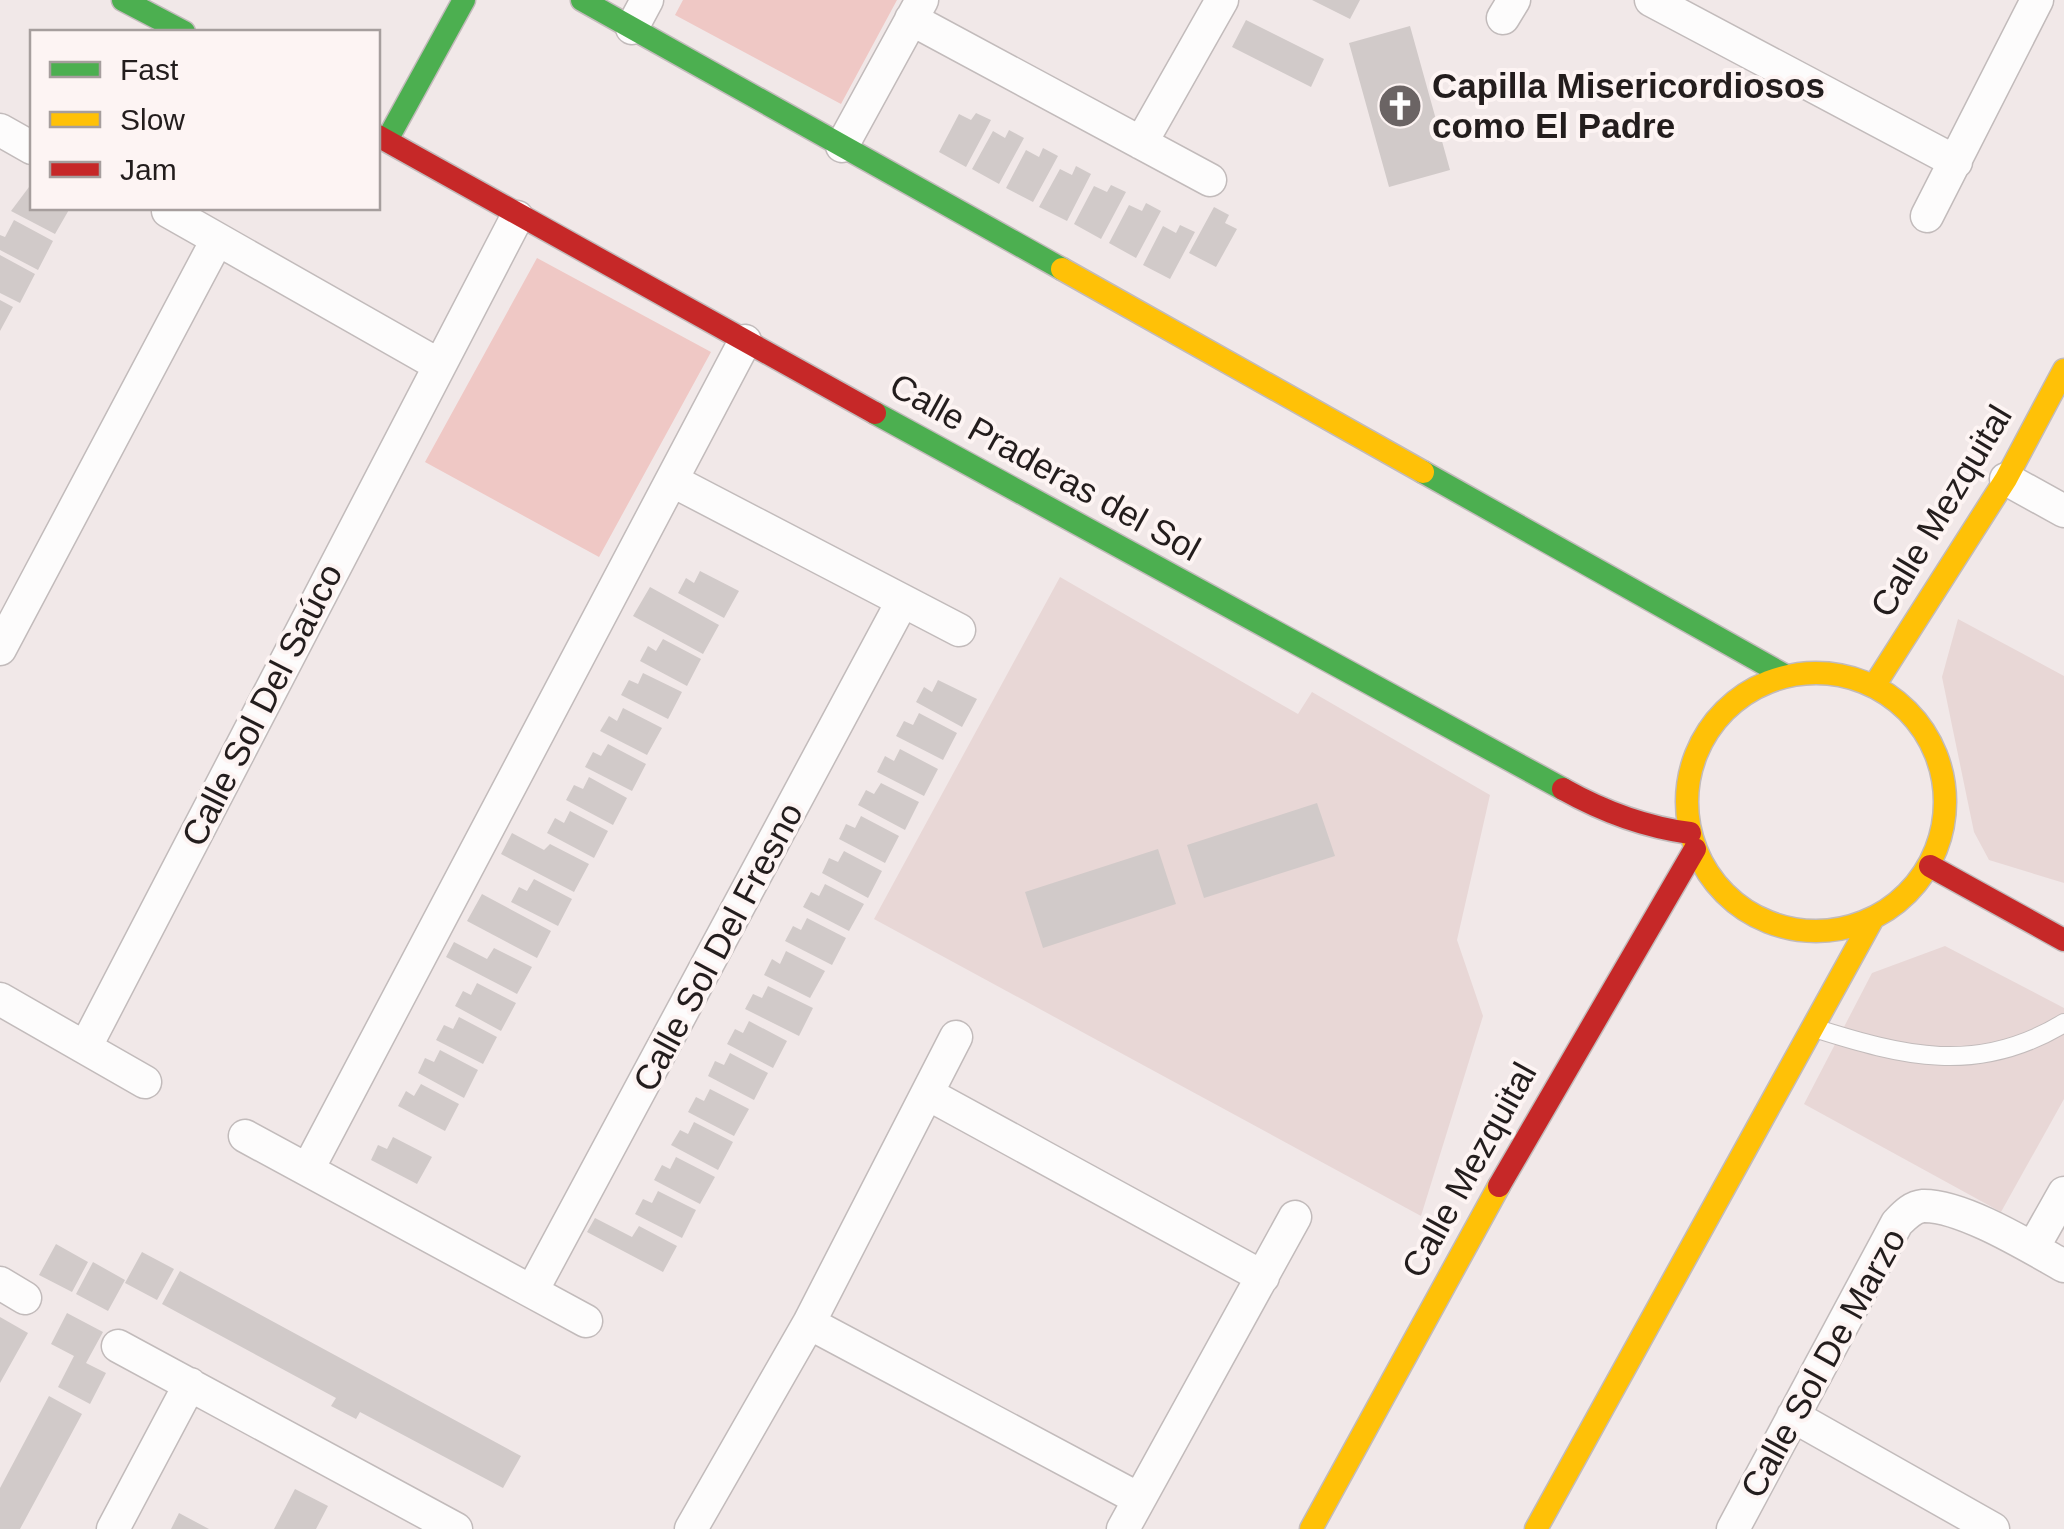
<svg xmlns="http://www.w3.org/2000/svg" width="2064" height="1529" viewBox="0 0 2064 1529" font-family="Helvetica,sans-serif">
<rect width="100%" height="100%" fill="#f1e8e8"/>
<!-- built -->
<path fill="#e8d7d6" d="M1060,577L1298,714L1312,692L1490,795L1457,940L1483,1016L1421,1216L874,919Z
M1958,619L2064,676V883L1989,860L1974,832L1942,677Z
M1945,946L2064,1008V1099L2001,1212L1804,1104L1872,973Z"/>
<!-- green -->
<path fill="#efc8c5" d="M683,0H897L841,104L675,15Z
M537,258L711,352L599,557L425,462Z"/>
<!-- building -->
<path fill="#d1cac9" d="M1312,0H1360L1350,19Z
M1246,20L1324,59L1311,87L1232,47Z
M1410,26L1450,170L1389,187L1349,43Z
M976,113L991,120L966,167L939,152L959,114L971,120Z
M1009,130L1024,138L999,184L972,169L993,131L1005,138Z
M1043,148L1058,156L1033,202L1006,188L1026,150L1039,157Z
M1076,166L1091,174L1067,221L1039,207L1060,169L1072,175Z
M32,183V208H70L55,234L11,211Z
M1111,185L1126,192L1101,239L1074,224L1094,186L1107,192Z
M1146,203L1161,211L1136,258L1109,243L1129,205L1142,211Z
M1214,207L1229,215L1225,223L1237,229L1216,267L1189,253Z
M14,220L53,241L38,270L0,250V235L5,237Z
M1180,225L1195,232L1170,279L1143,265L1163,226L1176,233Z
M0,255L35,274L20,303L0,293Z
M0,300L13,307L0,331Z
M700,571L739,591L724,618L678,593L686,578L694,583Z
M650,587L719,625L703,654L633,616Z
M663,639L701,659L687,686L640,661L648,646L656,651Z
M643,673L682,692L668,719L621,695L629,680L638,684Z
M938,680L977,699L962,727L916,702L924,687L932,692Z
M623,708L662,728L647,755L600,731L609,716L617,721Z
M919,713L957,733L943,760L896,736L904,721L913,725Z
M608,744L646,764L632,791L585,767L593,752L601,756Z
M900,749L938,769L924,796L877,772L885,756L894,761Z
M589,777L627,798L613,825L566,800L574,785L583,789Z
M881,783L919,802L905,830L858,805L866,790L874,794Z
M1317,803L1335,856L1204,898L1187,845Z
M570,811L608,831L594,858L547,833L555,818L564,823Z
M861,816L899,836L885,863L839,839L846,824L855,828Z
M512,833L544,850L550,844L589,864L574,892L501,854Z
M1158,849L1176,904L1043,948L1025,892Z
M844,851L882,871L868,898L822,873L829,858L838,862Z
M534,879L572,899L558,926L511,902L519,887L527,891Z
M825,884L864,904L849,931L803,907L811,892L819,896Z
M482,894L551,931L537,958L467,921Z
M807,918L846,938L832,965L785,941L793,926L801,930Z
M454,942L487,959L494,948L532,967L517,994L446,957Z
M786,951L825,971L810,998L764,975L772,959L780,964Z
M477,983L516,1003L501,1031L455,1006L463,991L471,995Z
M768,986L813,1008L799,1036L745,1009L753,994L762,998Z
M459,1017L497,1037L483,1064L436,1040L444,1025L453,1029Z
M749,1021L787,1041L773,1068L727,1044L735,1029L743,1033Z
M440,1050L478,1070L464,1098L418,1073L425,1058L434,1062Z
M730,1053L768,1073L754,1100L708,1076L715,1061L724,1065Z
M421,1084L459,1104L445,1131L398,1106L406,1091L414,1096Z
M710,1089L749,1109L734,1136L688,1112L696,1097L704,1101Z
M694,1122L733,1142L718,1170L671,1145L680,1130L688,1134Z
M393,1137L432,1157L417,1184L371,1160L378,1145L387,1149Z
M676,1157L715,1177L700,1204L654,1180L662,1165L670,1169Z
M658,1191L696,1210L682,1238L635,1214L643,1199L652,1203Z
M595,1218L632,1237L639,1226L677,1246L663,1272L587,1232Z
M56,1244L88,1262L72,1292L39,1275Z
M142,1252L174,1269L157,1300L125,1283Z
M93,1262L125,1280L108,1311L76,1294Z
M180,1271L521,1456L503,1488L360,1412L356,1419L331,1406L336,1398L162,1304Z
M67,1313L103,1332L86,1363L106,1373L90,1404L58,1387L74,1356L51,1344Z
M0,1317L28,1333L0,1383Z
M49,1396L82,1414L20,1529H0V1488Z
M295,1489L328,1506L316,1529H274Z
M179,1513L209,1529H171Z"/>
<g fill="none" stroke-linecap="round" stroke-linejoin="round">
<defs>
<path id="lane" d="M1814,1028C1903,1056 1977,1076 2064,1023"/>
<path id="street" d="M1651,0L1956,162
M1503,18L1514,0
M911,19L1210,180
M632,28L647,0
M0,130L32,148
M1141,143L1222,0
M842,146L922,0
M168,211L439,365
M1927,216L2037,0
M2006,479L2064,511
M673,481L959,630
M0,649L217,240
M0,999L145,1082
M86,1046L517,217
M928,1094L1263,1277
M245,1136L586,1321
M308,1169L745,341
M2033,1248L2064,1193
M0,1283L25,1298
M532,1291L902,602
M809,1323L1139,1499
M118,1346L456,1529
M1793,1416L1993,1529
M113,1529L190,1384
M691,1529L809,1323L956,1037
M1123,1529L1295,1217
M1733,1529L1897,1223C1905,1215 1912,1207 1923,1206C1962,1205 2030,1247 2064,1266"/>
<path id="fast" d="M123,0L184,32
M582,0L1062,269
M387,140L464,0
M875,413L1563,789
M1423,472L1786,676"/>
<path id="slow" d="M1062,269L1423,472
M1687 802a129 129 0 1 1 258 0a129 129 0 1 1-258 0Z
M1874,686L2006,479L2064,370
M1311,1529L1499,1186
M1536,1529L1872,920"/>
<path id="jam" d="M378,136L875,413
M1563,789C1604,812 1644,827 1690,833
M1930,866L2064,940
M1499,1186L1695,849"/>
</defs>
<!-- lane casing -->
<use href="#lane" stroke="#c2bbbb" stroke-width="20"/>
<!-- street casing -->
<use href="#street" stroke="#c2bbbb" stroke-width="35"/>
<!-- fast casing -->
<use href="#fast" stroke="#c2bbbb" stroke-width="25"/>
<!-- slow casing -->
<use href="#slow" stroke="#c2bbbb" stroke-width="25"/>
<!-- jam casing -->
<use href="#jam" stroke="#c2bbbb" stroke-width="25"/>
<!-- lane -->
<use href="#lane" stroke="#fdfcfc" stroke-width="18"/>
<!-- street -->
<use href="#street" stroke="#fdfcfc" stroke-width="32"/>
<!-- fast -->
<use href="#fast" stroke="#4caf50" stroke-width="22"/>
<!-- slow -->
<use href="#slow" stroke="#ffc107" stroke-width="22"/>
<!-- jam -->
<use href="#jam" stroke="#c62828" stroke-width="22"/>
</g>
<!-- icons -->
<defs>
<symbol id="church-disc" viewBox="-11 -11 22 22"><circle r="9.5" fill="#6b6464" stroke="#fdf4f3"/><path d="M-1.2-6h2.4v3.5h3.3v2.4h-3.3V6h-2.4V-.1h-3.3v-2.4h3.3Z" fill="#fff"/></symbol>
</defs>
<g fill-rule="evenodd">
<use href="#church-disc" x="1375" y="81" width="50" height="50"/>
</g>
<g text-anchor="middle" stroke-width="8" stroke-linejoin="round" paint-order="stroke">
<!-- poi labels -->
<g font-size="35" font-weight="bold" fill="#231d1d" stroke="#fdf4f3" text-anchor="start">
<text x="1432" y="98">Capilla Misericordiosos<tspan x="1432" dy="40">como El Padre</tspan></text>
</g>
<!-- street labels -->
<g font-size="35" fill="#231d1d" stroke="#fdf4f3">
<text transform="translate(1045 467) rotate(29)" y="12">Calle Praderas del Sol</text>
<text transform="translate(1941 511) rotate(-59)" y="12">Calle Mezquital</text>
<text transform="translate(262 705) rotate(-63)" y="12">Calle Sol Del Saúco</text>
<text transform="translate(718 947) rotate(-62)" y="12">Calle Sol Del Fresno</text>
<text transform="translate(1469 1170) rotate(-61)" y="12">Calle Mezquital</text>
<text transform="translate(1823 1363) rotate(-61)" y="12">Calle Sol De Marzo</text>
</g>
</g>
<!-- legend -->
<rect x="30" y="30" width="350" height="180" fill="#fdf4f3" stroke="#a69e9d" stroke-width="2.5"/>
<rect x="50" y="62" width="50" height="15" fill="#4caf50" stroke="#a69e9d" stroke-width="2.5"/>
<text x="120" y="80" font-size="30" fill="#231d1d">Fast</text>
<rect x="50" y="112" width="50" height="15" fill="#ffc107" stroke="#a69e9d" stroke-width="2.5"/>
<text x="120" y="130" font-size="30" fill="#231d1d">Slow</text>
<rect x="50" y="162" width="50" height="15" fill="#c62828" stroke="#a69e9d" stroke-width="2.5"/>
<text x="120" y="180" font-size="30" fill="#231d1d">Jam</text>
</svg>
